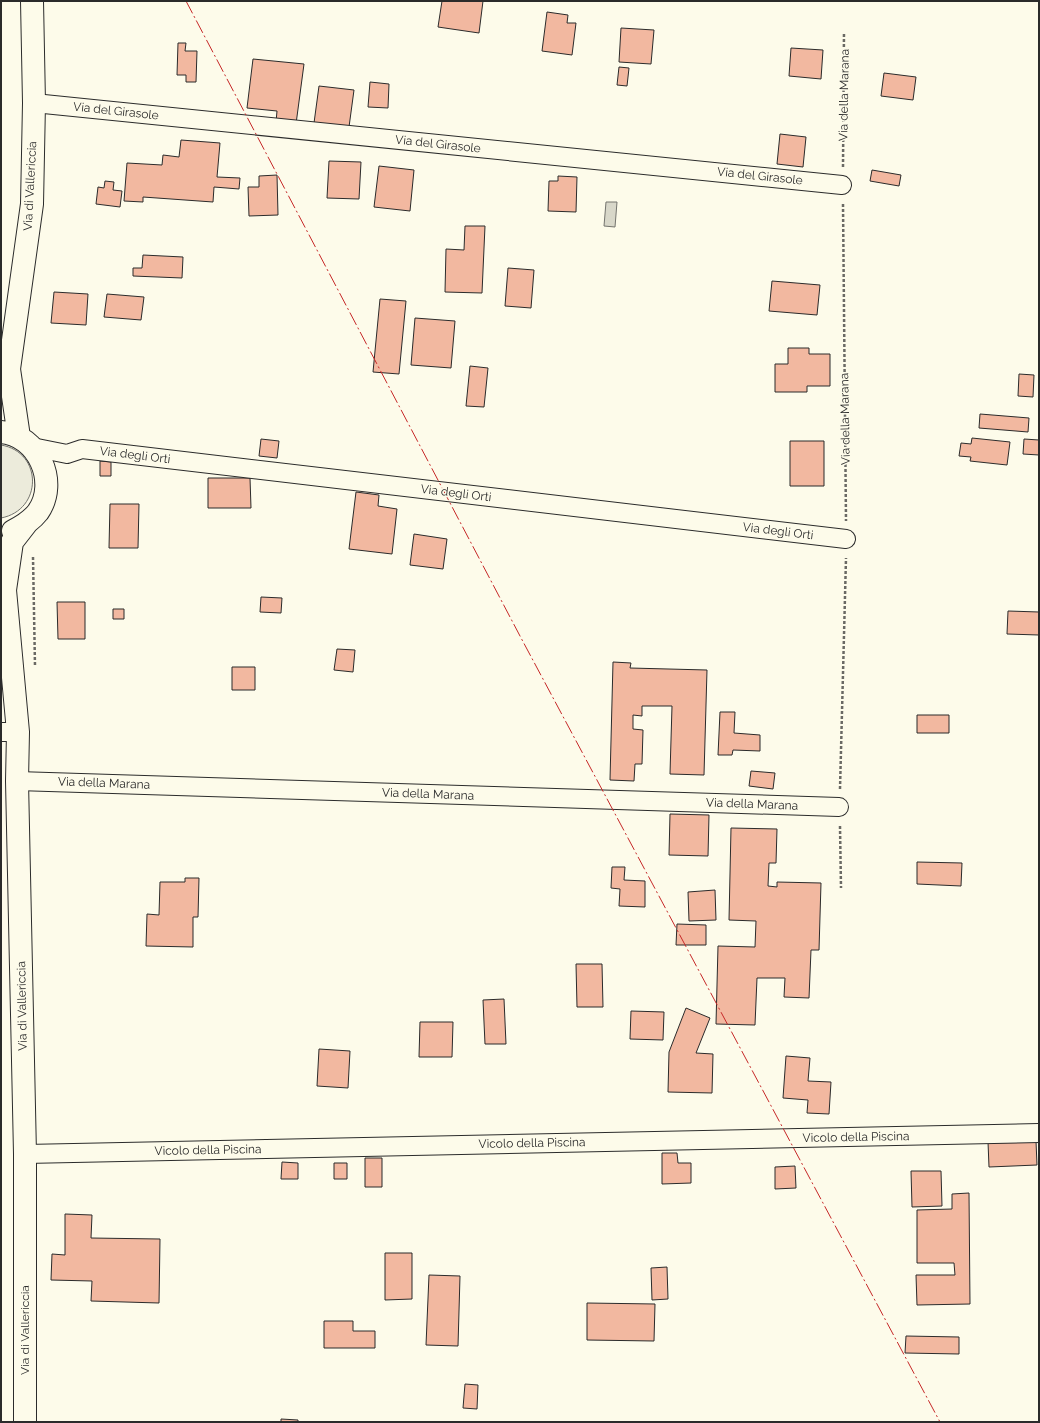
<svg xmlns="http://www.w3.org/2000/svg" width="1040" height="1423" viewBox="0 0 1040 1423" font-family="Raleway,sans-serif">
<rect width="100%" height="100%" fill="#fdfbea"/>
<!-- green -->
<path fill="#ecebdb" stroke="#74746e" d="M1,445C43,452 43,510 1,518Z"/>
<!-- water -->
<path fill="#d8d7c9" stroke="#74746e" d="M606,202H617L615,227L604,226Z"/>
<!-- building -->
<path fill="#f2b8a0" stroke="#2b2b2b" d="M442,1H483L479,33L438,27Z
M547,12L568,15L567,23H576L572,55L542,51Z
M621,28L654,30L651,64L619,62Z
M178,43H186L185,51H197L196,82H186V75H177Z
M791,48L823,50L821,79L789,76Z
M253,59L304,64L296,124L276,122L277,111L247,108Z
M619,67L629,68L627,86L617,85Z
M884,73L916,77L913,100L881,96Z
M370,82L389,84L388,108L368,107Z
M319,86L354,90L349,127L314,123Z
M780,134L806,137L803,167L777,164Z
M181,140L220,143L217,177L240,178L239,189L214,187L213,202L143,197V202L124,201L127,163L162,165L163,155L179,157Z
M329,161L361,162L359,199L327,198Z
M379,166L414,170L410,211L374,207Z
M872,170L901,175L899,186L870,181Z
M277,175L278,215L249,216L248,187H259V176Z
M558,176L577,177L576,212L548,211L549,181H558Z
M105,181L114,182L113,190L122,191L120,207L96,204L98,187L104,188Z
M465,226H485L482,293L445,292L446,249L464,250Z
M143,255L183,257L182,278L133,276V268H142Z
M508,268L534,270L531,308L505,306Z
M772,281L820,285L817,315L769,311Z
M54,292L88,294L86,325L51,323Z
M107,294L144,297L141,320L104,317Z
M380,299L406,301L399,374L373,372Z
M415,318L455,321L451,368L411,365Z
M788,348H809V354H830V386H807V392H775V364H788Z
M470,366L488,368L484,407L466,406Z
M1019,374L1034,375L1033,397L1018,396Z
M980,414L1029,418L1028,432L979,428Z
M972,438L1010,442L1007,465L970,461L971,457L959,456L961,443L971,444Z
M261,439L279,441L277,458L259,456Z
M1024,439L1039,440V455L1023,454Z
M790,441H824V486H790Z
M100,461L111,462V476H100Z
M208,478H250L251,508H208Z
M356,492L379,495L378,506L397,509L392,554L349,549Z
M110,504H139L138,548H109Z
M414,534L447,539L443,569L410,565Z
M261,597L282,598L281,613L260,612Z
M57,602H85V639H58Z
M113,609H124V619H113Z
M1008,611L1039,612V635L1007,634Z
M337,649L355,650L353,672L334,670Z
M613,662L631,663L630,668L707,670L704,775L670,774L672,706H642V716L633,715V729L643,730L642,764H635L634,781L610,780Z
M232,667H255V690H232Z
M720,712H735L734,733L760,735V751L733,750L732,755H718Z
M917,715H949V733H917Z
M751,771L775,773L773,789L749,786Z
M670,814L709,815L708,856L669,855Z
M731,828L777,829L776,863H769L768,886L777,887V882L821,883L819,950H811L809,998L784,997L785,978H757L755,1025L716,1024L718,946L755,947L756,921L729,920Z
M917,862L962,863L961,886L917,884Z
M612,867H625L624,880L645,881V907L619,906L620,889L611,888Z
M185,878H199L198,917H193V947L146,946L147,914L159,915L160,882H185Z
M715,890L716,920L689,921L688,892Z
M677,924L706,925V945H676Z
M576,964H602L603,1007H577Z
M504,999L506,1044H485L483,1000Z
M686,1008L710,1018L696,1053L713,1054L712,1093L668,1092L669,1052Z
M631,1011L664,1012L663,1040L630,1039Z
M420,1022H453L452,1057H419Z
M319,1049L350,1051L348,1088L317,1086Z
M786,1056L810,1058L808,1081L831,1082L829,1114L807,1113L808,1100L783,1098Z
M1036,1141L1037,1165L989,1167L988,1142Z
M662,1153H677L678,1163H691V1183L662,1184Z
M365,1158H382V1187H365Z
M282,1162L298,1163V1179H281Z
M334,1163H347V1179H334Z
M795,1166L796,1188L775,1189V1167Z
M911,1171H941L942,1206L912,1207Z
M969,1193L970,1304L917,1305L916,1275H955L954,1263H917V1210L952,1209V1194Z
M65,1214L92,1215L91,1238L160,1239L159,1303L91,1301L92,1281L51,1280L52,1254L65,1255Z
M385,1253H412V1299L385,1300Z
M667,1267L668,1299L652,1300L651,1268Z
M429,1275L460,1276L458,1346L426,1345Z
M587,1303L655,1304L654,1341L587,1340Z
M324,1321H353V1331H375V1348H324Z
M906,1336L959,1337V1354L905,1353Z
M465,1384L478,1385L477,1409L463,1408Z
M281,1419L298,1420V1422H281Z"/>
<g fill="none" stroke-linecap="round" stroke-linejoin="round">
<defs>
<path id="minor" d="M34,103L842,185
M32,447L67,454L82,449L846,539
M1,732H18
M17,781L839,807
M25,1154L1039,1133"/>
<path id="tertiary" d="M1,432C38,435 59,482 38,512C31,521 23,526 13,531
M19,437L9,369L32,204L34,103L32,1
M25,1422V1154L17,781L18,732L5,590L12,542L26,524"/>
</defs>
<!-- minor casing -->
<use href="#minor" stroke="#2b2b2b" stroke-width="20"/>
<!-- tertiary casing -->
<use href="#tertiary" stroke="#2b2b2b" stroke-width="24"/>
<!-- path -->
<path stroke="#6a6964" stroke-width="2.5" stroke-dasharray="3 2" stroke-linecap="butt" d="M843,167L844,32
M843,204L846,521
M33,557L35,666
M840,789L846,558
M840,826L841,888"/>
<!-- minor -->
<use href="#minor" stroke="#fdfbea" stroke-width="18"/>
<!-- tertiary -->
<use href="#tertiary" stroke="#fdfbea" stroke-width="22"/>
<!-- power -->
<path stroke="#c62828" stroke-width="1" stroke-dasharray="14 3 2 3" stroke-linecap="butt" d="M186,1L520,636L940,1422"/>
</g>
<g text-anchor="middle" stroke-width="3" stroke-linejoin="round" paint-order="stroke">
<!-- street labels -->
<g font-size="12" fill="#2b2b2b" stroke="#fdfbea">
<text transform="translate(844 95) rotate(-89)" y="4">Via della Marana</text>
<text transform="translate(116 111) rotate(6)" y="4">Via del Girasole</text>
<text transform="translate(438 144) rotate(6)" y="4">Via del Girasole</text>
<text transform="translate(760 176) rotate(6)" y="4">Via del Girasole</text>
<text transform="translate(30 186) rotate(-87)" y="4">Via di Vallericcia</text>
<text transform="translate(845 419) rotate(-91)" y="4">Via della Marana</text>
<text transform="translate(135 455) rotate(7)" y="4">Via degli Orti</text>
<text transform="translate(456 493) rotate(7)" y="4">Via degli Orti</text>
<text transform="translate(778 531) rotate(7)" y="4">Via degli Orti</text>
<text transform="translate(104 783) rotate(2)" y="4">Via della Marana</text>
<text transform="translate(428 794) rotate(2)" y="4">Via della Marana</text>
<text transform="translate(752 804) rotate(2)" y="4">Via della Marana</text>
<text transform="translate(22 1006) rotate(-91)" y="4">Via di Vallericcia</text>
<text transform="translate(856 1137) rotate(-1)" y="4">Vicolo della Piscina</text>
<text transform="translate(532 1143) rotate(-1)" y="4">Vicolo della Piscina</text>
<text transform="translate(208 1150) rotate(-1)" y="4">Vicolo della Piscina</text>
<text transform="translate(25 1330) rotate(-90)" y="4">Via di Vallericcia</text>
</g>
</g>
<!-- border -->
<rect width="1040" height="1423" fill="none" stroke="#2b2b2b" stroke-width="4"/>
</svg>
